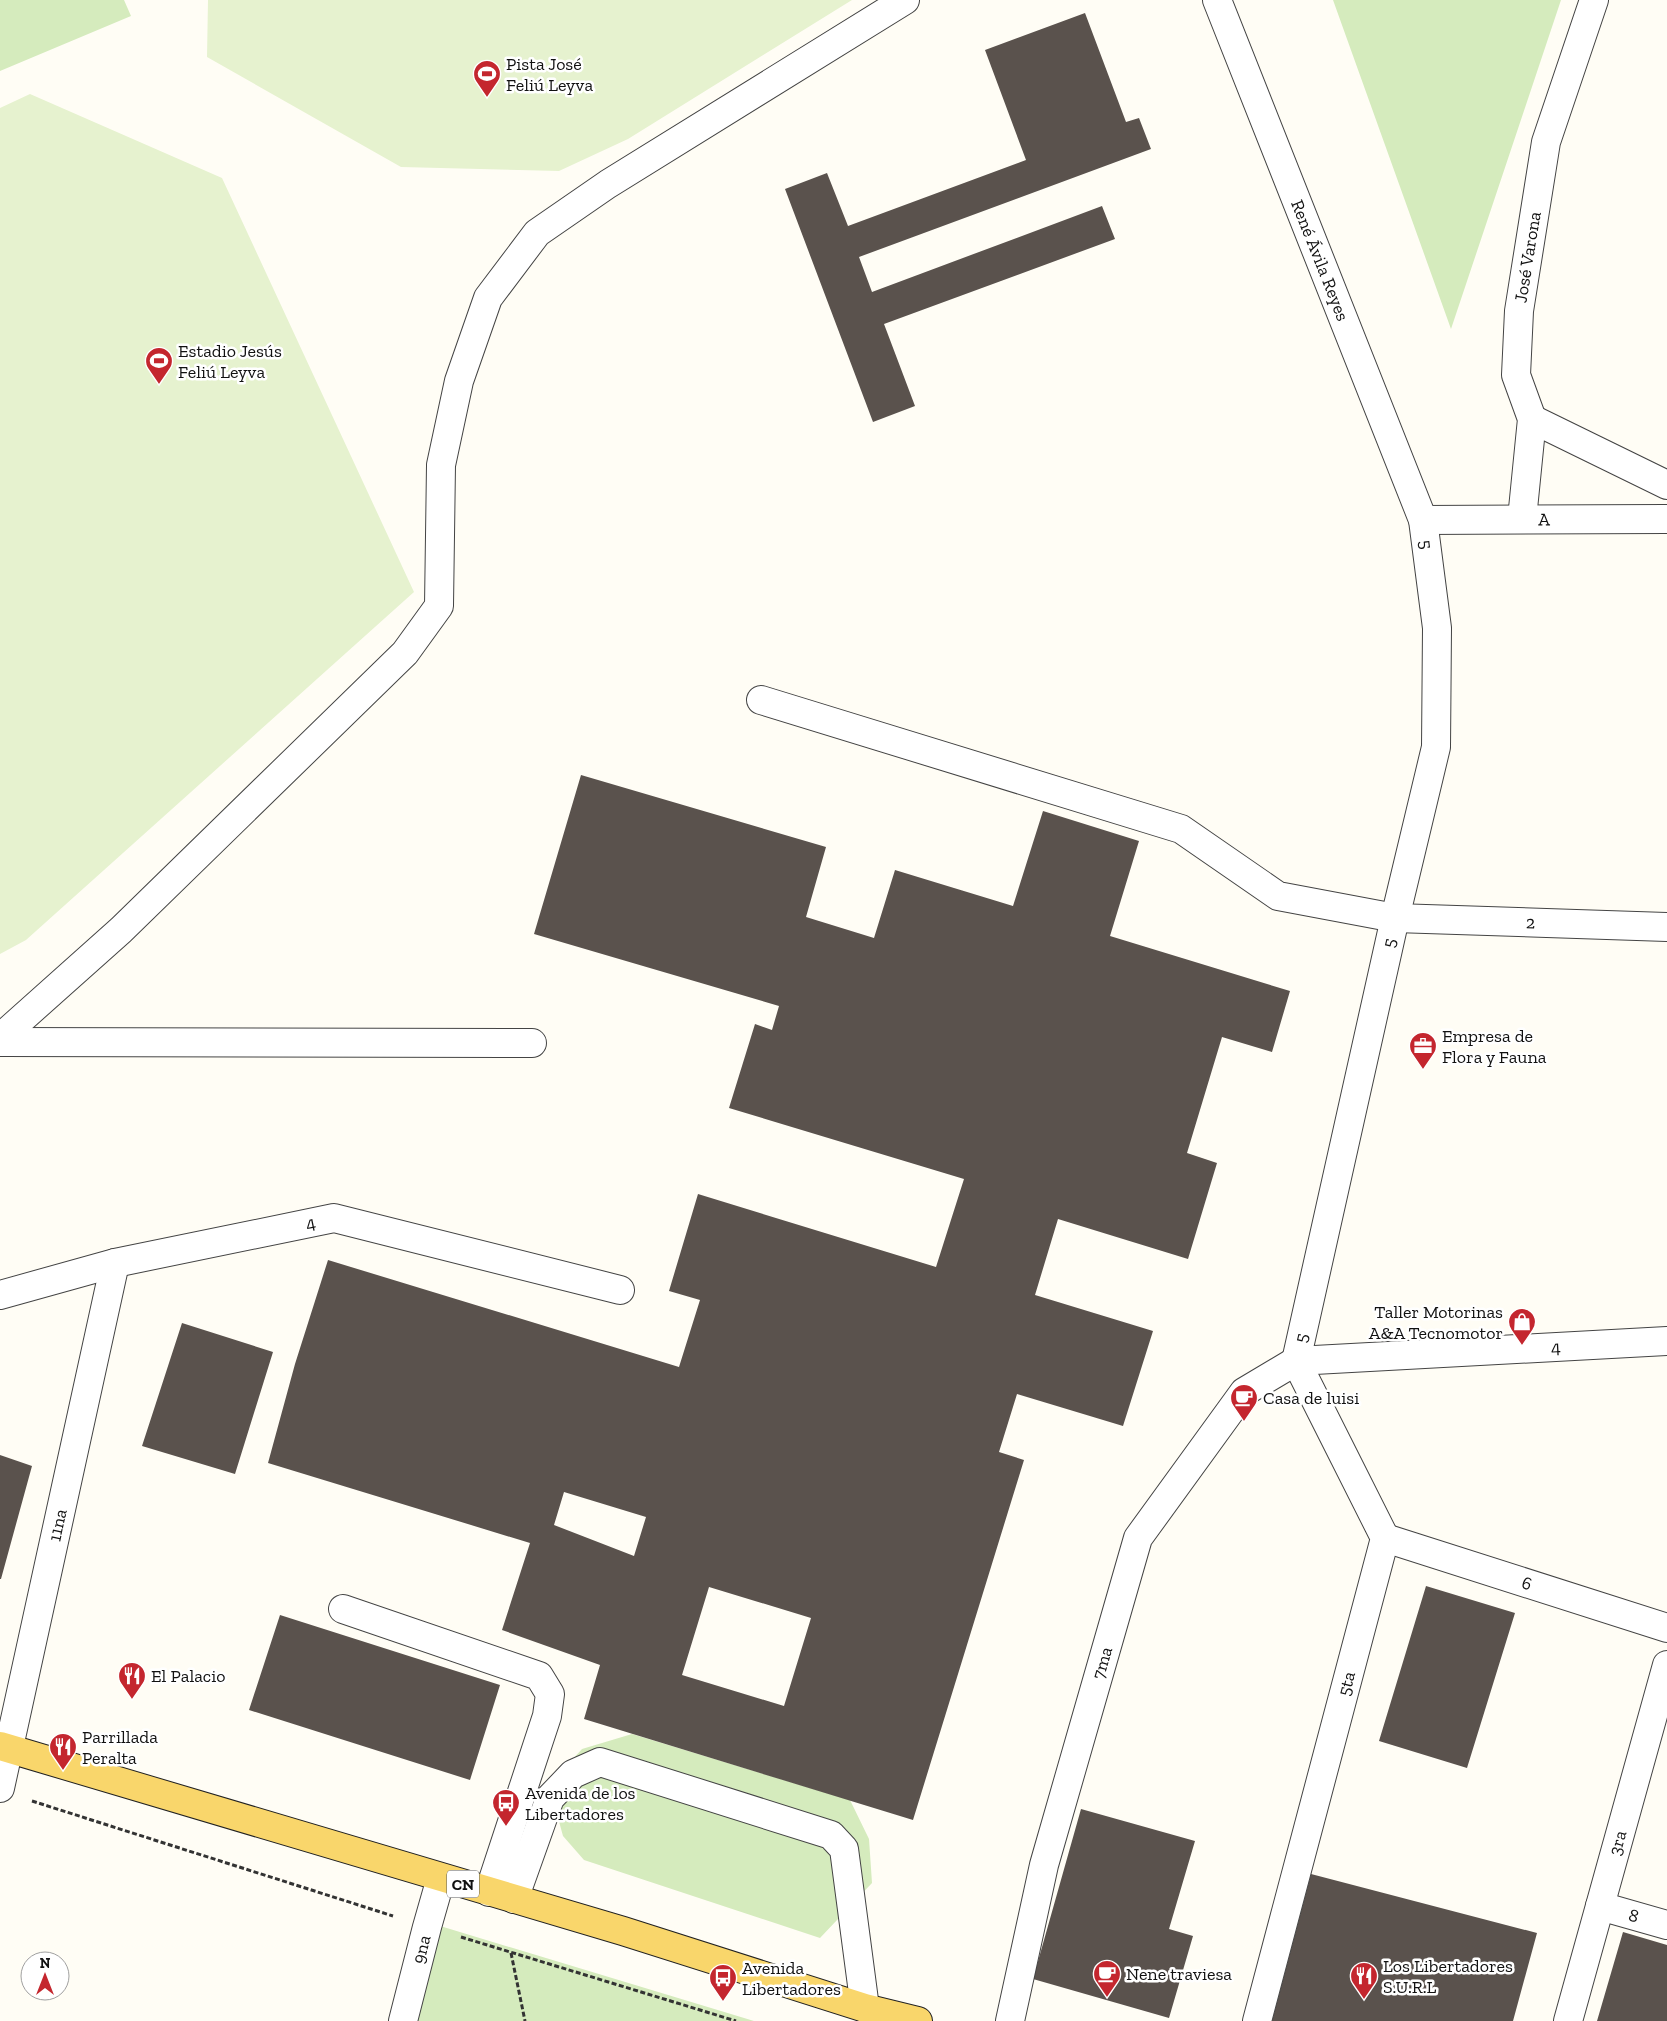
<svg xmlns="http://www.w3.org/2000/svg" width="1667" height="2021" viewBox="0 0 1667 2021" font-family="'Zilla Slab',serif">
<rect width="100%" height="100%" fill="#fffdf5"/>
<!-- green -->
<path fill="#d5ebbd" d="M0,0H124L131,16L0,71Z
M1333,0H1561L1451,329Z
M632,1734L850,1800L869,1839L872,1883L820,1938L584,1860L563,1836L549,1785L582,1749Z
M427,1922L754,2021H396Z"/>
<!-- pitch -->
<path fill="#e6f2cf" d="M208,0H852L628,139L559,171L401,167L207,57Z
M30,94L222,178L414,592L26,940L0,954V108Z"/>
<!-- building -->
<path fill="#5a524d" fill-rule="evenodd" d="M1085,13L1126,122L1139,118L1151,149L859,257L872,292L1102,206L1115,239L884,324L915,406L873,422L785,189L827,173L848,226L1026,160L985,50Z
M581,775L826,847L806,917L874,938L895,870L1013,906L1043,811L1139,841L1110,936L1290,991L1272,1052L1222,1037L1187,1153L1217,1163L1188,1259L1058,1219L1035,1295L1153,1331L1123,1426L1017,1394L999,1452L1024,1460L913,1820L584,1719L600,1665L502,1630L530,1543L268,1463L295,1364L328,1260L679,1367L700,1300L669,1291L698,1194L936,1267L964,1179L729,1108L755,1024L772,1030L779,1006L534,934ZM564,1492L646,1517L634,1556L554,1525ZM709,1587L811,1618L784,1706L682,1675Z
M182,1323L273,1352L235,1474L142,1446Z
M0,1455L32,1466L1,1579H0Z
M1426,1586L1515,1613L1467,1768L1379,1741Z
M280,1615L500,1685L470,1780L249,1710Z
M1081,1809L1195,1841L1169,1929L1193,1936L1169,2018L1033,1979Z
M1311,1874L1537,1933L1513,2021H1272Z
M1623,1932L1667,1945V2021H1597Z"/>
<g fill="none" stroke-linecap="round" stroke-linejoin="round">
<defs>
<g id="minor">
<path id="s1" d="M1217,0L1423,520L1437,628L1436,747L1395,918L1296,1361"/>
<path d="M1532,419L1667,485"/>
<path id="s2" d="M1522,519L1532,419L1516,375L1519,311L1546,142L1594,0"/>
<path id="s3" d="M1423,520L1667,519"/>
<path id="s4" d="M761,700L1181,829L1278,896L1395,918L1667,927"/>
<path d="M0,1038L121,930L405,653L439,606L441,465L459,381L488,298L537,233L608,184L905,0"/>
<path d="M0,1042L532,1043"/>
<path id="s5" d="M0,1295L115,1263L334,1218L620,1290"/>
<path id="s6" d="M1385,1538L1667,1628"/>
<path d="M343,1609L539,1676L550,1694L547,1716L489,1892"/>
<path id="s7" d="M0,1788L115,1263"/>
<path d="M514,1899L550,1798L573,1774L600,1762L831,1835L844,1849L865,2008"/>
<path id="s8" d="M1600,1906L1667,1925"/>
<path id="s9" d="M403,2021L427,1927L441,1878"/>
<path id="s10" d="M1010,2021L1044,1865L1138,1538L1244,1392L1296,1361L1667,1341"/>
<path id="s11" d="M1257,2021L1385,1538L1296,1361"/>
<path id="s12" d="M1568,2021L1667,1665"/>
</g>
<path id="major" d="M0,1746L623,1931L865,2008L918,2021"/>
</defs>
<!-- minor casing -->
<use href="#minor" stroke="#444" stroke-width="30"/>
<!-- major casing -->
<use href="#major" stroke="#222" stroke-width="30"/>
<!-- path -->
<path stroke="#333" stroke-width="3" stroke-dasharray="5 2.5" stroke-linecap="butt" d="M32,1801L393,1916
M461,1937L736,2021
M511,1953L525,2021"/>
<!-- minor -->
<use href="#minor" stroke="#fff" stroke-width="28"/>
<!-- major -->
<use href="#major" stroke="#f9d66b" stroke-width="28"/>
</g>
<!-- icons -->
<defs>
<symbol id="stadium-pin" viewBox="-11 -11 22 30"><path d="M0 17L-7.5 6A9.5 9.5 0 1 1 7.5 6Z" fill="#c4262e" stroke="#fff"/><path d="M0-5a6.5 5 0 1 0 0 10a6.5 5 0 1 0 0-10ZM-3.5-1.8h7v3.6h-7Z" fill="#fff"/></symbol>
<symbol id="office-pin" viewBox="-11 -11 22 30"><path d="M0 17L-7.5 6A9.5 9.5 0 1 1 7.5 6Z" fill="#c4262e" stroke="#fff"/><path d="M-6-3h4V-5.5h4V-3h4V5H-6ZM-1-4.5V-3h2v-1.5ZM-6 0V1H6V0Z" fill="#fff"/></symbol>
<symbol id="shop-pin" viewBox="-11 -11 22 30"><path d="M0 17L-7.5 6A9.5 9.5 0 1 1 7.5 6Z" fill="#c4262e" stroke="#fff"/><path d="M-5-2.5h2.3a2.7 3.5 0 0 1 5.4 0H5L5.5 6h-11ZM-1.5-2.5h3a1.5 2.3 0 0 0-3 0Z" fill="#fff"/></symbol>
<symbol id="cafe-pin" viewBox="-11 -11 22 30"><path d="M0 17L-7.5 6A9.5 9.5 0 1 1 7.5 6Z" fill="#c4262e" stroke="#fff"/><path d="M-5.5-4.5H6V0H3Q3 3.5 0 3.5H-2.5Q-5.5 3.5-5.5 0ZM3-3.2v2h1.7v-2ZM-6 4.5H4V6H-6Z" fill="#fff"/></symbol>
<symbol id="restaurant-pin" viewBox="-11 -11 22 30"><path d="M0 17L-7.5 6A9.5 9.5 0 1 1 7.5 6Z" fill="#c4262e" stroke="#fff"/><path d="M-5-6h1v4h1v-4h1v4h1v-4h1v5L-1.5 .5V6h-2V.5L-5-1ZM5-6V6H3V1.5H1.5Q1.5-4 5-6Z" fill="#fff"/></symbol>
<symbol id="bus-pin" viewBox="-11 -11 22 30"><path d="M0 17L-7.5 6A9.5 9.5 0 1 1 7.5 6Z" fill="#c4262e" stroke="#fff"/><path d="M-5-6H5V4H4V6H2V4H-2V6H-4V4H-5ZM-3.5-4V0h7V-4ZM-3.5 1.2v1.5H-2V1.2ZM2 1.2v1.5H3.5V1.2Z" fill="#fff"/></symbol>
</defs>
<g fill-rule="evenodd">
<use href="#stadium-pin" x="471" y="58" width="32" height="43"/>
<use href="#stadium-pin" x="143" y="345" width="32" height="43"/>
<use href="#office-pin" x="1407" y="1030" width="32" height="43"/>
<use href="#shop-pin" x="1506" y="1306" width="32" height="43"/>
<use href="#cafe-pin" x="1228" y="1382" width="32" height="43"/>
<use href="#restaurant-pin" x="116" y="1660" width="32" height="43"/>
<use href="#restaurant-pin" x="47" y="1731" width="32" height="43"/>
<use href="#bus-pin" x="490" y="1787" width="32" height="43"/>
<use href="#cafe-pin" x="1091" y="1958" width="32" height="43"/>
<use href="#restaurant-pin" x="1348" y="1960" width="32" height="43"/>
<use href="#bus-pin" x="707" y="1962" width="32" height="43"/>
</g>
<g text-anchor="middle" stroke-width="5" stroke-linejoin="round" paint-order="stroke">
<!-- shield labels -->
<rect fill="#fff" stroke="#585858" stroke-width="1" x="447" y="1870.5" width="32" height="27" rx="4"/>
<g font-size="16" font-weight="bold" fill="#111">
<text x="463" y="1890">CN</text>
</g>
<!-- poi labels -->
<g font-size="18" fill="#111" stroke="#fff" text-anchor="start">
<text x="506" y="70">Pista José<tspan x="506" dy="21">Feliú Leyva</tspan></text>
<text x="178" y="357">Estadio Jesús<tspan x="178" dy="21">Feliú Leyva</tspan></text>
<text x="1442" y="1042">Empresa de<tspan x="1442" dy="21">Flora y Fauna</tspan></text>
<text x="1503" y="1318" text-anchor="end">Taller Motorinas<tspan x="1503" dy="21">A&amp;A Tecnomotor</tspan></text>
<text x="1263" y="1404">Casa de luisi</text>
<text x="151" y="1682">El Palacio</text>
<text x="82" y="1743">Parrillada<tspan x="82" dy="21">Peralta</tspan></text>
<text x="525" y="1799">Avenida de los<tspan x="525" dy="21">Libertadores</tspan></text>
<text x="1383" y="1972">Los Libertadores<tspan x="1383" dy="21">S.U.R.L</tspan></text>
<text x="742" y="1974">Avenida<tspan x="742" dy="21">Libertadores</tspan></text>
<text x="1126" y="1980">Nene traviesa</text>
</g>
<!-- street labels -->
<g font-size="18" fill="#111" stroke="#fff">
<text dy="6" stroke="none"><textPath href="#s2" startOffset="266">José Varona</textPath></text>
<text dy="6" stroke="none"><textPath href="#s1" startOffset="280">René Ávila Reyes</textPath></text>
<text dy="6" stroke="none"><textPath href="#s3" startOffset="121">A</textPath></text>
<text dy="6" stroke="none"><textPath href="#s1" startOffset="584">5</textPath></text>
<text dy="6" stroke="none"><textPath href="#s4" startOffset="812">2</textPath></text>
<text transform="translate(1389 943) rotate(-77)" y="6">5</text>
<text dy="6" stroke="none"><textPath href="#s5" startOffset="319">4</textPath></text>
<text transform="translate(1301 1338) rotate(-77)" y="6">5</text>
<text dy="6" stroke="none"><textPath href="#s10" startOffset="1001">4</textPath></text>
<text dy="6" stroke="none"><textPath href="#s7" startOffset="269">11na</textPath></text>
<text dy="6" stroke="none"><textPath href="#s6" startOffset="149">6</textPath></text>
<text dy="6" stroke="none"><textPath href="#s10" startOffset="370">7ma</textPath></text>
<text dy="6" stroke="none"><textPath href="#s11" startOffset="349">5ta</textPath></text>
<text dy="6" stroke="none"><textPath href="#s12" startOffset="185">3ra</textPath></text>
<text dy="6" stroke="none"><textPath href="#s8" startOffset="35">8</textPath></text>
<text dy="6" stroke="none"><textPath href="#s9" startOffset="74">9na</textPath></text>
</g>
</g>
<!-- north arrow -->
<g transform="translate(45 1976)"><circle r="24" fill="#ffffff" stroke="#a0a0a0"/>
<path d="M0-4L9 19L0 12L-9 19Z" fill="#c4262e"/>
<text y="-8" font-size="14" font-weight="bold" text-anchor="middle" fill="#111111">N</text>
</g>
</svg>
